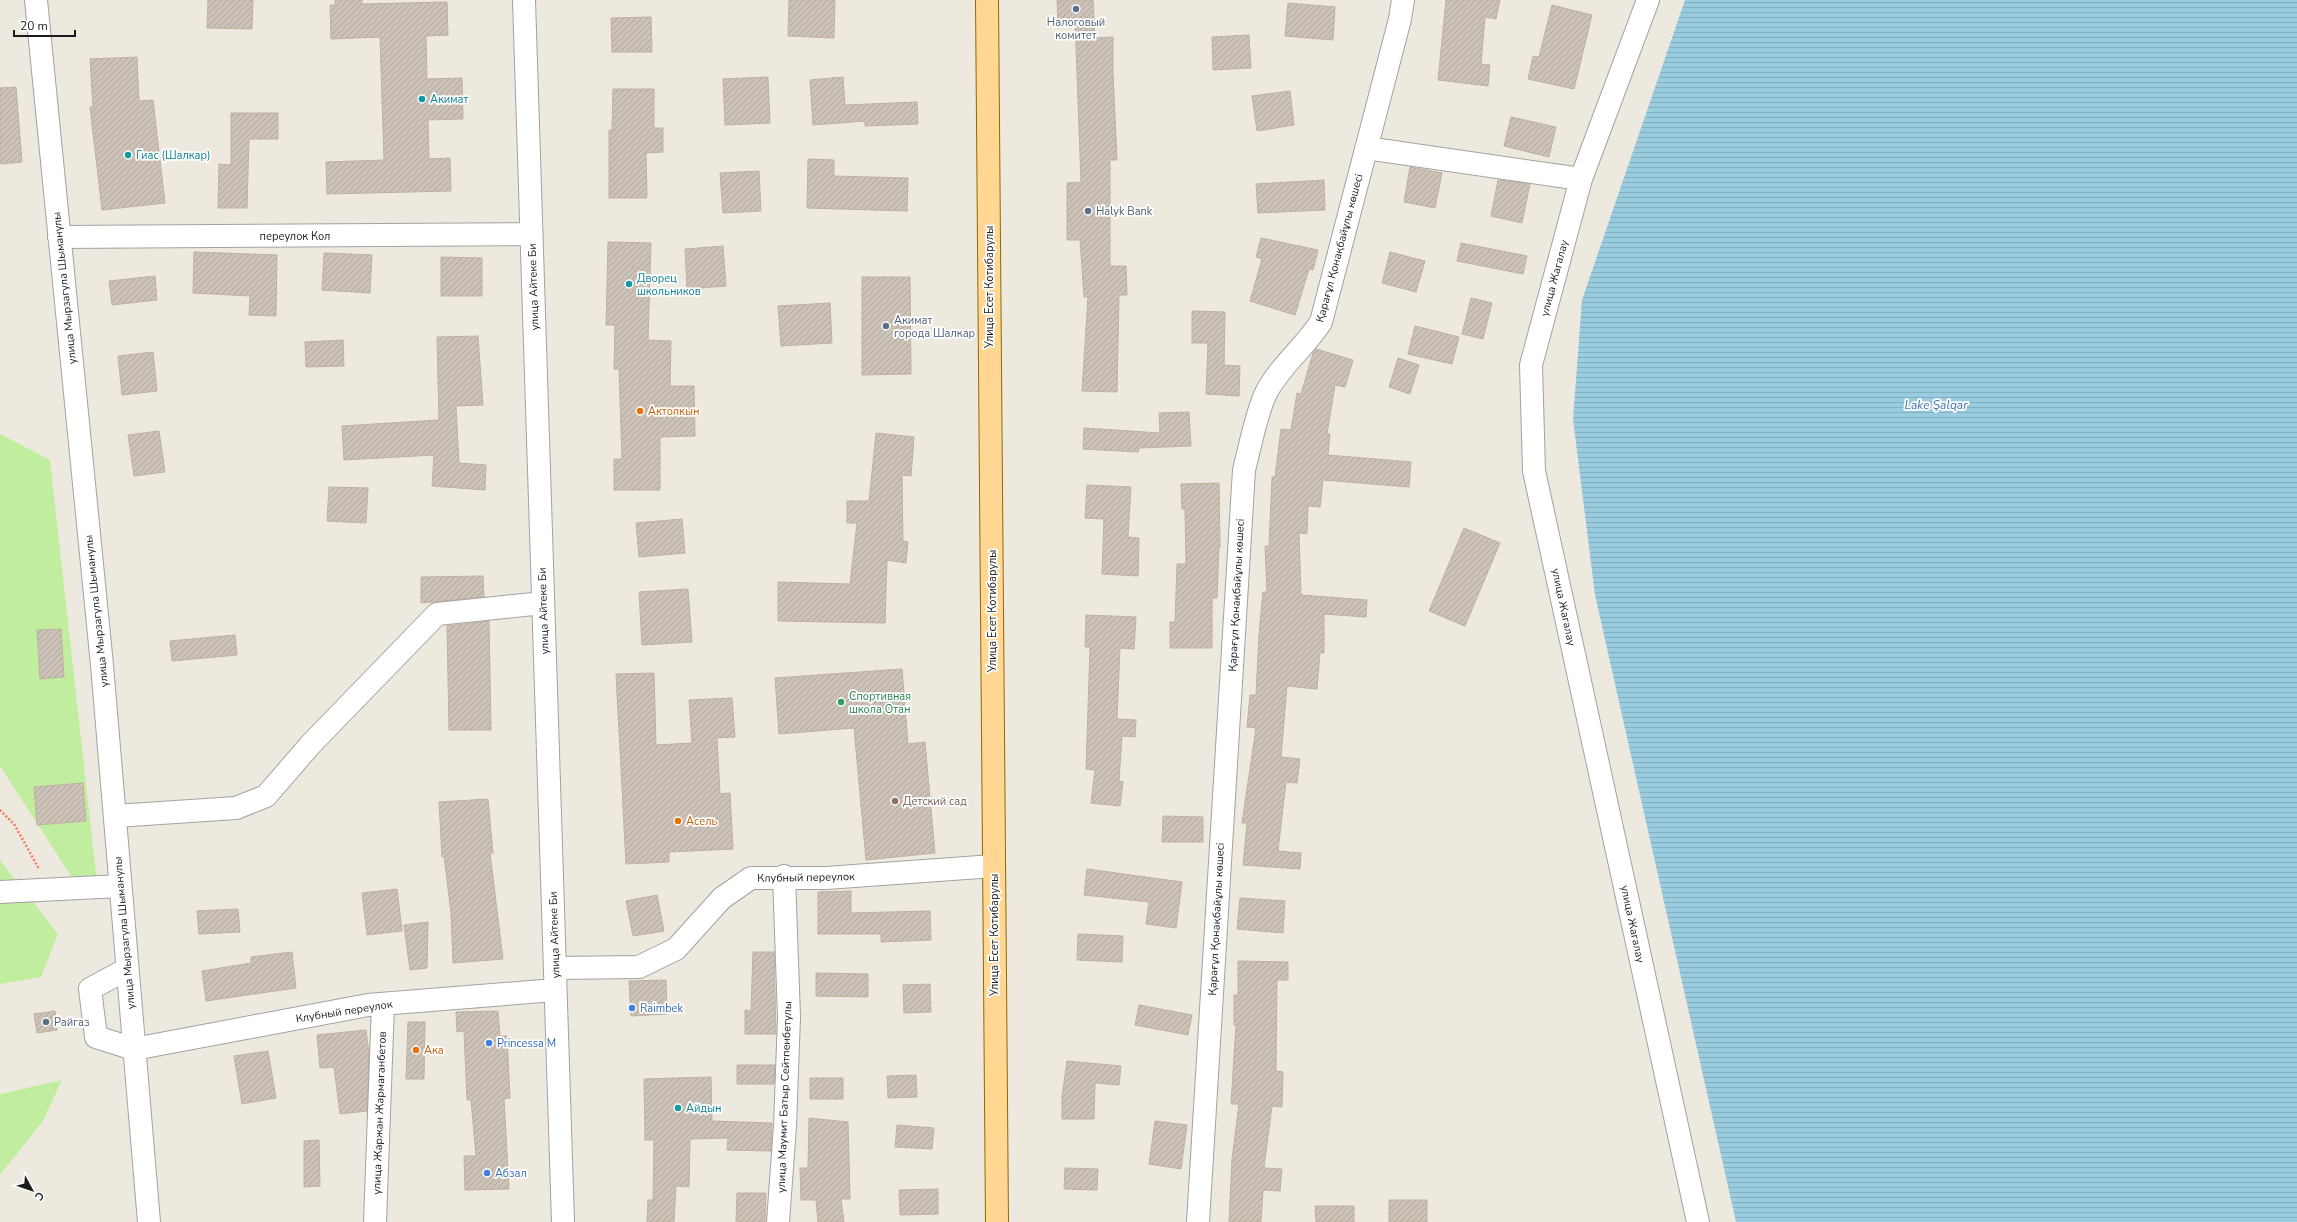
<svg xmlns="http://www.w3.org/2000/svg" width="2297" height="1222" viewBox="0 0 2297 1222" font-family="'Nunito Sans',sans-serif">
<defs>
<pattern id="water-rules" width="6" height="5" patternUnits="userSpaceOnUse"><rect width="6" height="5" fill="#9acce0"/><path d="M0 2.5h6" fill="none" stroke="#84afc0"/></pattern>
<pattern id="building-hatch" width="6" height="6" patternUnits="userSpaceOnUse"><rect width="6" height="6" fill="#cdc2b8"/><path d="M-1 1l2-2M0 6l6-6M5 7l2-2" fill="none" stroke="#afa69e"/></pattern>
</defs>
<rect width="100%" height="100%" fill="#eee9df"/>
<!-- grass -->
<path fill="#c1ee9e" d="M0,434L50,460L97,882L80,890L0,766Z
M0,860L58,934L41,977L0,984Z
M62,1080L43,1121L0,1175V1094Z"/>
<!-- water -->
<path fill="url(#water-rules)" d="M1685,0H2297V1222H1736L1595,595L1573,419L1582,300Z"/>
<!-- building -->
<path fill="url(#building-hatch)" stroke="#c0b0a0" d="M208,0H253L252,29L207,28Z
M335,0H362V4L447,2L448,35L426,36L427,79L462,78L463,119L428,120L429,159L450,158L451,191L327,194L326,162L384,160L380,37L331,39L330,5H335Z
M789,0H835L834,38L788,36Z
M1057,0H1093L1095,38L1113,37V73L1117,160H1110V266H1126L1127,295H1119L1117,392L1082,391L1088,297H1084L1080,240H1067V183L1081,182L1075,19L1058,20Z
M1446,0H1500L1496,19L1485,17L1481,64L1490,65L1488,86L1438,80Z
M1288,3L1335,7L1333,40L1285,36Z
M1552,5L1592,15L1574,89L1528,79L1533,56L1539,57Z
M651,17L652,52H612L611,18Z
M1249,35L1251,68L1213,70L1212,37Z
M137,57L139,101L153,100L165,203L102,210L90,107H93L90,59Z
M768,77L770,123L725,125L723,79Z
M843,77L845,105L917,102L918,124L865,126V121L813,125L810,80Z
M16,87L22,162L0,164V88Z
M613,89H654V128H663V152L646,153L647,198H609V130H612Z
M1290,91L1294,125L1257,131L1252,96Z
M231,113H278V139H249L247,208H218L219,164L231,165Z
M1511,117L1556,127L1549,157L1504,146Z
M808,159L834,160V176L908,178L907,211L807,208Z
M1410,167L1442,173L1435,208L1404,202Z
M759,171L761,211L723,213L720,173Z
M1324,180L1325,210L1258,213L1256,184Z
M1498,180L1530,184L1522,223L1491,216Z
M1261,238L1318,250L1313,270L1309,269L1295,315L1250,301L1262,259L1256,257Z
M608,242L651,243L648,340L671,341L670,386H694L695,436L660,437V490H614V459H622L619,369H614L615,325H606Z
M1461,243L1527,256L1523,274L1457,261Z
M723,246L726,286L687,289L685,249Z
M194,252L277,255L276,316L249,315L250,296L193,293Z
M1390,252L1425,261L1416,292L1382,283Z
M324,253L372,255L370,293L322,290Z
M441,257L482,258V296H441Z
M155,276L157,300L112,305L109,281Z
M862,277H910L911,374L862,375Z
M1471,298L1492,303L1483,339L1462,334Z
M830,303L832,343L781,346L778,306Z
M1192,311L1225,312L1224,365L1240,366L1239,396L1206,394L1208,343H1192Z
M1415,326L1459,337L1452,364L1408,354Z
M478,336L483,405L456,406L459,463L486,465L485,490L432,486L434,455L344,460L342,426L439,420L437,337Z
M343,340L344,366L306,367L305,342Z
M1316,349L1353,360L1345,387L1335,385L1327,434H1330L1328,455L1411,462L1409,487L1323,480L1320,507L1308,506L1307,534L1299,533L1301,595L1367,600L1366,617L1324,614V653H1320L1317,689L1287,686L1281,757L1300,759L1297,783L1286,782L1278,851L1301,853L1300,869L1243,865L1247,823H1242L1256,728L1247,727L1250,695H1256L1259,634L1263,592H1267L1265,546H1269L1272,477H1275L1281,429L1291,430L1297,393L1301,394L1313,353Z
M153,352L157,391L122,395L118,356Z
M1398,358L1419,365L1410,394L1389,387Z
M1189,412L1191,446L1139,448L1138,452L1083,449L1084,428L1160,433L1159,413Z
M159,431L165,472L134,476L128,435Z
M876,433L914,437L911,476L902,475L903,541L908,542L906,563L887,560L885,623L778,621V582L850,584L857,523H847V501H869Z
M1219,483L1220,547H1219L1217,598H1212V648H1170V622H1175L1177,564H1186L1185,509H1182L1181,484Z
M1087,485L1131,487L1128,537L1139,538L1138,576L1102,574L1104,519L1085,518Z
M329,487L368,488L366,523L327,521Z
M682,519L685,553L639,557L636,523Z
M1464,528L1500,543L1465,626L1429,611Z
M483,576L484,597L421,603V577Z
M688,589L692,642L642,645L639,592Z
M1086,615L1136,617L1134,649L1120,648L1117,719L1136,720L1135,737L1122,736L1119,781L1123,782L1120,806L1091,803L1095,770L1086,769L1090,647H1085Z
M489,621L491,730H449L447,626Z
M61,629L64,677L40,679L37,630Z
M235,635L237,655L172,661L170,641Z
M902,669L908,744L925,742L935,853L866,860L854,728L779,734L775,678Z
M654,673L656,745L692,743L689,700L732,698L735,737L717,738L720,794L730,793L733,849L669,852V862L626,864L616,674Z
M83,783L86,821L37,825L34,787Z
M488,799L493,853H490L503,959L453,963L451,913L444,856L442,857L439,802Z
M1163,816L1203,817V842H1162Z
M1087,869L1182,882L1176,928L1146,924L1149,902L1084,895Z
M397,889L402,931L367,935L362,893Z
M851,891V913L930,911L931,940L881,942V934H818V892Z
M657,895L664,931L633,936L626,901Z
M1240,898L1285,901L1283,933L1237,929Z
M238,909L240,932L199,934L197,911Z
M428,922L427,968L410,970L404,925Z
M1078,934L1123,936L1122,962L1077,960Z
M292,952L296,988L206,1001L202,971L251,963V957Z
M753,952H774L776,1034H745V1010L751,1011Z
M1238,961L1288,962V980H1277L1276,1071L1283,1072L1282,1107L1272,1106L1264,1168L1282,1169L1280,1191L1263,1190L1261,1222H1229L1232,1159L1239,1104H1231L1236,1025H1234V995H1238Z
M816,973L868,974V997L816,996Z
M666,980L667,1014L631,1016L629,981Z
M930,984L931,1012L904,1013L903,985Z
M1139,1005L1192,1015L1188,1035L1135,1025Z
M55,1011L57,1030L37,1033L34,1014Z
M498,1011L500,1036H507L510,1098L504,1099L509,1189L465,1190L464,1156H476L471,1100H467L464,1031L457,1032L456,1012Z
M408,1022H425L424,1079H406Z
M366,1030L369,1053L367,1111L340,1114L334,1067L320,1068L317,1035Z
M268,1051L276,1098L242,1104L234,1056Z
M1067,1061L1121,1066L1119,1085L1095,1083L1094,1119H1062V1097Z
M737,1065H775L774,1084H737Z
M916,1075L917,1097L888,1098L887,1076Z
M711,1077L712,1121L772,1123L771,1151L727,1150L728,1138L690,1139L689,1187L676,1186L674,1222H647L648,1200H653L654,1140H645L644,1079Z
M810,1078H843V1099H810Z
M809,1118L848,1122L850,1199H841L844,1222H818L816,1200H801L800,1168H808Z
M1155,1121L1187,1125L1181,1169L1149,1164Z
M897,1125L934,1128L932,1149L895,1147Z
M319,1140L320,1186L304,1187V1141Z
M1065,1168L1098,1169L1097,1190L1064,1189Z
M938,1189V1214L900,1215L899,1190Z
M737,1193H766L765,1222H736Z
M1389,1200H1427V1222H1389Z
M1315,1206H1354V1222H1316Z"/>
<g fill="none" stroke-linecap="round" stroke-linejoin="round">
<defs>
<path id="minor" d="M36,0L102,665L149,1222
M524,0L563,1222
M1648,0L1581,179L1531,365L1534,471L1698,1222
M1366,148L1581,179
M59,237L531,234
M115,816L236,808L266,796L311,744L437,614L543,603
M0,892L120,886
M555,968L639,967L676,949L722,898L751,878H826L994,866
M127,969L90,989L96,1037L134,1049L368,1005L555,990
M375,1222L383,1004
M778,1222L785,1126L789,1017L784,876
M1198,1222L1244,470C1250,447 1256,414 1266,393C1279,367 1305,347 1321,322L1400,19L1403,0"/>
<path id="major" d="M987,0L997,1222"/>
</defs>
<!-- minor casing -->
<use href="#minor" stroke="#a2a2a2" stroke-width="24"/>
<!-- major casing -->
<use href="#major" stroke="#916900" stroke-width="24"/>
<!-- path -->
<path stroke="#ff785e" stroke-width="2.5" stroke-dasharray="2 2" stroke-linecap="butt" d="M0,810L14,824L39,869"/>
<!-- minor -->
<use href="#minor" stroke="#fff" stroke-width="22"/>
<!-- major -->
<use href="#major" stroke="#ffd692" stroke-width="22"/>
</g>
<!-- markers -->
<g fill="#5c6f8a" stroke="#fff" stroke-width="1.5">
<circle cx="1076" cy="9" r="4"/>
<circle cx="1088" cy="211" r="4"/>
<circle cx="886" cy="326" r="4"/>
<circle cx="46" cy="1022" r="4"/>
</g>
<g fill="#0f9aa8" stroke="#fff" stroke-width="1.5">
<circle cx="422" cy="99" r="4"/>
<circle cx="128" cy="155" r="4"/>
<circle cx="629" cy="284" r="4"/>
<circle cx="678" cy="1108" r="4"/>
</g>
<g fill="#e8710a" stroke="#fff" stroke-width="1.5">
<circle cx="640" cy="411" r="4"/>
<circle cx="678" cy="821" r="4"/>
<circle cx="416" cy="1050" r="4"/>
</g>
<circle fill="#2e9e5b" stroke="#fff" stroke-width="1.5" cx="841" cy="702" r="4"/>
<circle fill="#8d6e63" stroke="#fff" stroke-width="1.5" cx="895" cy="801" r="4"/>
<g fill="#3f7fe0" stroke="#fff" stroke-width="1.5">
<circle cx="632" cy="1008" r="4"/>
<circle cx="489" cy="1043" r="4"/>
<circle cx="487" cy="1173" r="4"/>
</g>
<g text-anchor="middle" stroke-width="3.5" stroke-linejoin="round" paint-order="stroke">
<!-- service labels -->
<g font-size="11" fill="#4e5e75" stroke="#fff" text-anchor="start">
<text x="1076" y="26" text-anchor="middle">Налоговый<tspan x="1076" dy="13">комитет</tspan></text>
<text x="1096" y="215">Halyk Bank</text>
<text x="894" y="324">Акимат<tspan x="894" dy="13">города Шалкар</tspan></text>
<text x="54" y="1026">Райгаз</text>
</g>
<!-- culture labels -->
<g font-size="11" fill="#0d838f" stroke="#fff" text-anchor="start">
<text x="430" y="103">Акимат</text>
<text x="136" y="159">Гиас (Шалкар)</text>
<text x="637" y="282">Дворец<tspan x="637" dy="13">школьников</tspan></text>
<text x="686" y="1112">Айдын</text>
</g>
<!-- street labels -->
<g font-size="11" fill="#1b1b1b" stroke="#fff">
<text x="295" y="240">переулок Кол</text>
<text transform="translate(1339 248) rotate(-75)" y="4">Қарағұл Қонақбайұлы көшесі</text>
<text transform="translate(1554 278) rotate(-75)" y="4">улица Жагалау</text>
<text transform="translate(533 287) rotate(-92)" y="4">улица Айтеке Би</text>
<text transform="translate(989 287) rotate(-90)" y="4">Улица Есет Котибарулы</text>
<text transform="translate(64 288) rotate(-96)" y="4">улица Мырзагула Шыманулы</text>
<text transform="translate(1236 595) rotate(-87)" y="4">Қарағұл Қонақбайұлы көшесі</text>
<text transform="translate(1564 607) rotate(78)" y="4">улица Жагалау</text>
<text transform="translate(96 611) rotate(-96)" y="4">улица Мырзагула Шыманулы</text>
<text transform="translate(543 611) rotate(-92)" y="4">улица Айтеке Би</text>
<text transform="translate(992 611) rotate(-90)" y="4">Улица Есет Котибарулы</text>
<text transform="translate(806 877) rotate(-1)" y="4">Клубный переулок</text>
<text transform="translate(1216 919) rotate(-87)" y="4">Қарағұл Қонақбайұлы көшесі</text>
<text transform="translate(1633 924) rotate(78)" y="4">улица Жагалау</text>
<text transform="translate(124 933) rotate(-95)" y="4">улица Мырзагула Шыманулы</text>
<text transform="translate(554 935) rotate(-92)" y="4">улица Айтеке Би</text>
<text transform="translate(994 935) rotate(-90)" y="4">Улица Есет Котибарулы</text>
<text transform="translate(344 1011) rotate(-9)" y="4">Клубный переулок</text>
<text transform="translate(784 1097) rotate(-88)" y="4">улица Маумит Батыр Сейтпенбетулы</text>
<text transform="translate(379 1113) rotate(-88)" y="4">улица Жаржан Жармаганбетов</text>
</g>
<!-- food labels -->
<g font-size="11" fill="#c56008" stroke="#fff" text-anchor="start">
<text x="648" y="415">Актолкын</text>
<text x="686" y="825">Асель</text>
<text x="424" y="1054">Ака</text>
</g>
<!-- leisure labels -->
<g font-size="11" fill="#27864d" stroke="#fff" text-anchor="start">
<text x="849" y="700">Спортивная<tspan x="849" dy="13">школа Отан</tspan></text>
</g>
<!-- education labels -->
<g font-size="11" fill="#785e54" stroke="#fff" text-anchor="start">
<text x="903" y="805">Детский сад</text>
</g>
<!-- shop labels -->
<g font-size="11" fill="#366cbe" stroke="#fff" text-anchor="start">
<text x="640" y="1012">Raimbek</text>
<text x="497" y="1047">Princessa M</text>
<text x="495" y="1177">Абзал</text>
</g>
<!-- water labels -->
<g font-size="12" font-style="italic" fill="#4072b1" stroke="#fff">
<text x="1936" y="409">Lake Şalqar</text>
</g>
</g>
<!-- north arrow -->
<g transform="translate(32 1190) rotate(130)" stroke="#ffffff" stroke-width="3" paint-order="stroke">
<path d="M0-3L7 15L0 10L-7 15Z" fill="#1b1b1b"/>
<text y="-6" font-size="11" font-weight="bold" text-anchor="middle" fill="#1b1b1b">С</text>
</g>
<!-- scale -->
<path d="M14 30v6h61v-6" fill="none" stroke="#1b1b1b" stroke-width="2"/>
<text x="20" y="30" font-size="12" fill="#1b1b1b" stroke="#ffffff" stroke-width="3" paint-order="stroke">20 m</text>
</svg>
